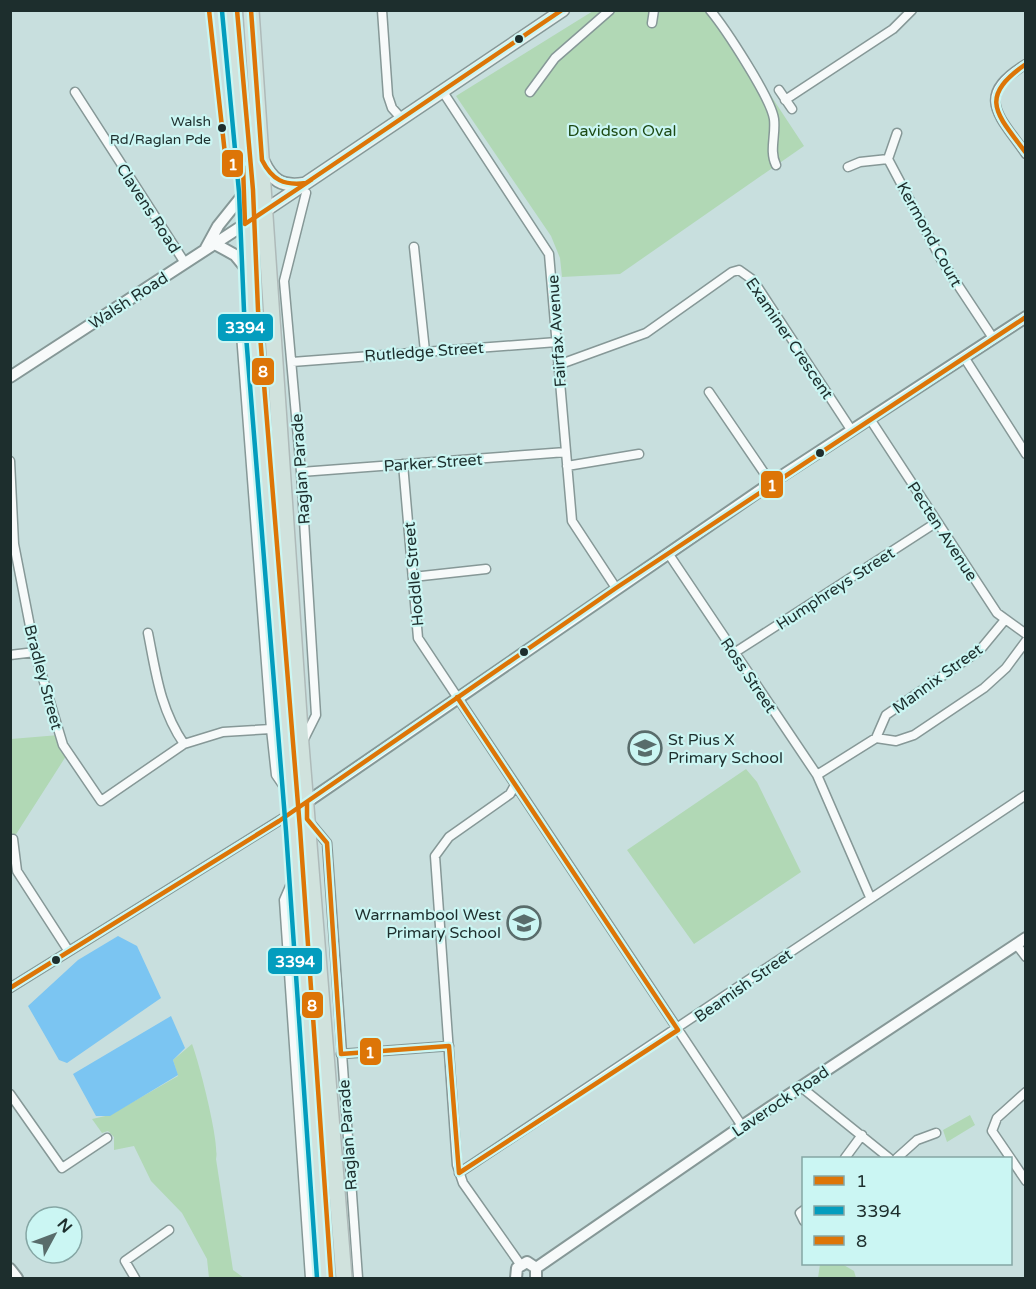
<svg xmlns="http://www.w3.org/2000/svg" width="1036" height="1289" viewBox="0 0 1036 1289" font-family="'Varela Round',sans-serif">
<rect width="100%" height="100%" fill="#c8dfde"/>
<!-- green -->
<path fill="#b1d8b5" d="M593,11H715L804,146L620,274L562,277L560,258L551,236L456,96Z
M59,735L68,753L13,839H11V739Z
M746,769L757,782L801,872L694,944L627,850Z
M192,1044C199,1062 220,1143 216,1159L233,1270L244,1278H209L207,1259L182,1213L151,1181L134,1146L114,1150V1137L108,1131L102,1133L92,1119L110,1115L178,1076L173,1060Z
M970,1115L975,1125L947,1142L943,1130Z
M820,1264H842L854,1271L856,1278H818Z"/>
<!-- water -->
<path fill="#7bc5f2" d="M118,936L137,946L161,998L67,1063L59,1060L28,1006L78,960Z
M171,1016L185,1048L173,1060L178,1075L110,1116H96L73,1074Z"/>
<g fill="none" stroke-linecap="round" stroke-linejoin="round">
<defs>
<path id="minor" d="M382,10L388,96L392,108L402,119
M710,10C725,28 771,98 774,119C776,135 769,151 776,165
M652,23L654,10
M1026,64C973,96 999,115 1026,154
M779,90L792,109
M75,92L185,263
M443,92L549,254L572,521L616,588
M530,92L555,58L610,10
M785,100L893,29L912,10
M897,133L888,159L942,261L993,338
M848,167L860,162L888,159
M414,247L425,351
M249,313L241,334L271,729L276,775L289,794
M964,357L1026,454
M292,362L557,342
M558,365L646,333L732,272L739,270L753,280L852,431
M709,392L771,483
M870,419L997,613L1026,634
M10,461L14,544L35,652L63,745L101,801L184,744L223,732L271,729
M403,464L418,638L742,1126
M567,466L639,454
M301,472L566,452
M668,553L817,775L870,897
M413,577L486,569
M148,633C156,673 160,709 184,744
M734,653L937,522
M10,655L35,652
M876,738L886,715L980,650L1004,621
M304,739L316,715L301,472L284,281L306,193
M817,775L876,738L896,741L914,735L984,688L1006,668L1026,641
M515,785L510,794L449,837L435,856L457,1165L463,1183L520,1264
M307,819L327,843L358,1278
M13,839L17,871L68,950
M294,877L284,900L310,1278
M1016,944L1026,957
M10,988L293,812
M341,1054L449,1046
M801,1087L889,1158
M1026,1092L997,1118L992,1131L1026,1181
M10,1094L62,1168L107,1138
M845,1158L862,1135
M897,1158L917,1140L936,1133
M459,1173L1026,795
M804,1210L800,1213L804,1221
M135,1278L125,1261L169,1230"/>
<path id="tertiary" d="M215,244L235,255L249,272
M206,248L218,226L246,191
M10,377L245,224
M307,802L771,483L1026,317
M536,1268L742,1126L1026,938
M10,1269L17,1278
M516,1278L517,1268L527,1262L536,1268V1278"/>
<path id="secondary" d="M263,161C272,180 281,187 303,184
M245,224L563,10"/>
<path id="trunk" d="M229,10L246,191L251,310L293,830L324,1278
M251,10L301,745L344,1278"/>
</defs>
<!-- minor casing -->
<use href="#minor" stroke="#869897" stroke-width="11"/>
<!-- tertiary casing -->
<use href="#tertiary" stroke="#869897" stroke-width="14"/>
<!-- secondary casing -->
<use href="#secondary" stroke="#869897" stroke-width="15"/>
<!-- trunk casing -->
<use href="#trunk" stroke="#aebab9" stroke-width="18"/>
<!-- minor -->
<use href="#minor" stroke="#f7fafa" stroke-width="8"/>
<!-- tertiary -->
<use href="#tertiary" stroke="#f7fafa" stroke-width="10"/>
<!-- secondary -->
<use href="#secondary" stroke="#e9f1ef" stroke-width="12"/>
<!-- trunk -->
<use href="#trunk" stroke="#d0e2dd" stroke-width="15"/>
<defs>
<path id="bus-1" d="M209,10L225,154L229,163L243,166L245,224
M251,10L262,160C272,180 284,186 306,183L562,10
M1026,64C977,98 997,114 1026,153
M245,224L311,180
M307,802V819L327,843L341,1054L449,1046L459,1173L678,1030L457,697
M10,988L279,821L616,588L1026,317"/>
<path id="bus-2" d="M222,11L239,192L244,311L286,831L317,1278"/>
<path id="bus-3" d="M237,10L253,190L258,310L300,829L331,1277"/>
</defs>
<!-- bus-1 casing -->
<use href="#bus-1" stroke="#cbf6f3" stroke-width="9"/>
<!-- bus-2 casing -->
<use href="#bus-2" stroke="#cbf6f3" stroke-width="9"/>
<!-- bus-3 casing -->
<use href="#bus-3" stroke="#cbf6f3" stroke-width="9"/>
<!-- bus-1 -->
<use href="#bus-1" stroke="#dd7507" stroke-width="4.5"/>
<!-- bus-2 -->
<use href="#bus-2" stroke="#039dbe" stroke-width="4.5"/>
<!-- bus-3 -->
<use href="#bus-3" stroke="#dd7507" stroke-width="4.5"/>
</g>
<!-- icons -->
<defs>
<symbol id="university-ring" viewBox="-11 -11 22 22"><circle r="9.5" fill="#cbf6f3" stroke="#596c6b" stroke-width="1.5"/><path d="M0-5L7-2L0 1L-7-2ZM-4 1L0 2.5L4 1V4Q0 6-4 4Z" fill="#596c6b"/></symbol>
<symbol id="school-ring" viewBox="-11 -11 22 22"><circle r="9.5" fill="#cbf6f3" stroke="#596c6b" stroke-width="1.5"/><path d="M0-5L7-2L0 1L-7-2ZM-4 1L0 2.5L4 1V4Q0 6-4 4Z" fill="#596c6b"/></symbol>
</defs>
<g fill-rule="evenodd">
<use href="#university-ring" x="626" y="729" width="38" height="38"/>
<use href="#school-ring" x="505" y="904" width="38" height="38"/>
</g>
<!-- markers -->
<g fill="#1d2e2d" stroke="#cbf6f3" stroke-width="2">
<circle cx="519" cy="39" r="5"/>
<circle cx="222" cy="128" r="5"/>
<circle cx="820" cy="453" r="5"/>
<circle cx="524" cy="652" r="5"/>
<circle cx="56" cy="960" r="5"/>
</g>
<g text-anchor="middle" stroke-width="4.5" stroke-linejoin="round" paint-order="stroke">
<!-- bus labels -->
<g font-size="14" fill="#1d2e2d" stroke="#cbf6f3" text-anchor="end">
<text x="211" y="126">Walsh<tspan x="211" dy="18">Rd/Raglan Pde</tspan></text>
</g>
<!-- park labels -->
<g font-size="16" fill="#1d4a14" stroke="#cbf6f3">
<text x="622" y="136">Davidson Oval</text>
</g>
<!-- street labels -->
<g font-size="16" fill="#1d2e2d" stroke="#cbf6f3">
<text transform="translate(149 208) rotate(57)" y="6">Clavens Road</text>
<text transform="translate(930 234) rotate(61)" y="6">Kermond Court</text>
<text transform="translate(128 300) rotate(-33)" y="6">Walsh Road</text>
<text transform="translate(556 331) rotate(-94)" y="6">Fairfax Avenue</text>
<text transform="translate(790 338) rotate(56)" y="6">Examiner Crescent</text>
<text transform="translate(424 351) rotate(-4)" y="6">Rutledge Street</text>
<text transform="translate(433 462) rotate(-4)" y="6">Parker Street</text>
<text transform="translate(300 469) rotate(-94)" y="6">Raglan Parade</text>
<text transform="translate(943 531) rotate(57)" y="6">Pecten Avenue</text>
<text transform="translate(413 574) rotate(-95)" y="6">Hoddle Street</text>
<text transform="translate(835 588) rotate(-33)" y="6">Humphreys Street</text>
<text transform="translate(749 675) rotate(56)" y="6">Ross Street</text>
<text transform="translate(44 677) rotate(75)" y="6">Bradley Street</text>
<text transform="translate(937 678) rotate(-36)" y="6">Mannix Street</text>
<text transform="translate(743 985) rotate(-35)" y="6">Beamish Street</text>
<text transform="translate(780 1101) rotate(-34)" y="6">Laverock Road</text>
<text transform="translate(347 1135) rotate(-94)" y="6">Raglan Parade</text>
</g>
<!-- poi labels -->
<g font-size="16" fill="#1d2e2d" stroke="#cbf6f3" text-anchor="start">
<text x="668" y="745">St Pius X<tspan x="668" dy="18">Primary School</tspan></text>
<text x="501" y="920" text-anchor="end">Warrnambool West<tspan x="501" dy="18">Primary School</tspan></text>
</g>
</g>
<g stroke="#cbf6f3" stroke-width="2">
<rect x="221" y="149" width="23" height="29" rx="6" fill="#dd7507"/>
<rect x="217" y="313" width="57" height="29" rx="6" fill="#039dbe"/>
<rect x="251" y="357" width="24" height="29" rx="6" fill="#dd7507"/>
<rect x="760" y="470" width="24" height="29" rx="6" fill="#dd7507"/>
<rect x="267" y="947" width="56" height="28" rx="6" fill="#039dbe"/>
<rect x="301" y="991" width="23" height="28" rx="6" fill="#dd7507"/>
<rect x="359" y="1037" width="23" height="29" rx="6" fill="#dd7507"/>
</g>
<g font-size="16" text-anchor="middle" font-weight="bold" fill="#fff">
<text x="233" y="170">1</text>
<text x="245" y="333">3394</text>
<text x="263" y="377">8</text>
<text x="772" y="491">1</text>
<text x="295" y="967">3394</text>
<text x="312" y="1011">8</text>
<text x="370" y="1058">1</text>
</g>
<!-- border -->
<rect width="1036" height="1289" fill="none" stroke="#1d2e2d" stroke-width="24"/>
<!-- legend -->
<rect x="802" y="1157" width="210" height="108" fill="#cbf6f3" stroke="#85a6a4" stroke-width="1.5"/>
<rect x="814" y="1176" width="30" height="9" fill="#dd7507" stroke="#85a6a4" stroke-width="1.5"/>
<text x="856" y="1187" font-size="18" fill="#1d2e2d">1</text>
<rect x="814" y="1206" width="30" height="9" fill="#039dbe" stroke="#85a6a4" stroke-width="1.5"/>
<text x="856" y="1217" font-size="18" fill="#1d2e2d">3394</text>
<rect x="814" y="1236" width="30" height="9" fill="#dd7507" stroke="#85a6a4" stroke-width="1.5"/>
<text x="856" y="1247" font-size="18" fill="#1d2e2d">8</text>
<!-- north arrow -->
<g transform="translate(54 1235) rotate(49)"><circle r="28" fill="#cbf6f3" stroke="#85a6a4" stroke-width="1.5"/>
<path d="M0-4.5L10 22L0 15L-10 22Z" fill="#596c6b"/>
<text y="-9" font-size="16" font-weight="bold" text-anchor="middle" fill="#1d2e2d">N</text>
</g>
</svg>
